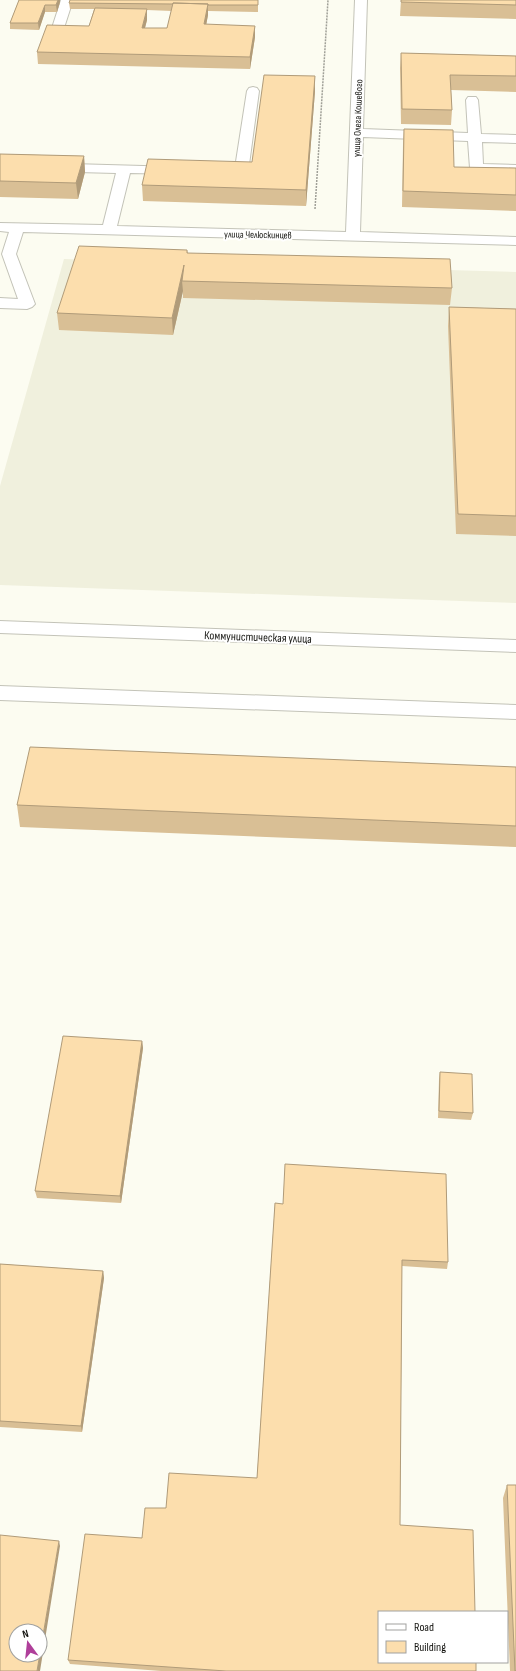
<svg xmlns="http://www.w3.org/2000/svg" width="516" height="1671" viewBox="0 0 516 1671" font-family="'Sofia Sans Condensed',sans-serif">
<rect width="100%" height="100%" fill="#fcfcf1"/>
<!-- built -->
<path fill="#f0f0dd" d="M64,259L516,272V603L0,585V486Z"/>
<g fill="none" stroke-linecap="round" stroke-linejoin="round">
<defs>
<path id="minor" d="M61,0H73L63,31L61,34H53L51,31Z
M355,0H367L363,129L468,133L466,100L468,97H476L478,100L481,134L516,135V143L482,142L483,164L516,165V173L472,171L470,168L468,141L363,137L360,232L516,237V245L23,232L16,254L35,304L32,307L27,309L0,308V298L18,299L2,254L9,232L0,231V223L103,225L116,173L0,170V162L179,167L181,170L179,173L174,174L130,173L117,226L346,232Z
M253,87L257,88L259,91L248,172L246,175H218L216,172L218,169L235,168L247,91L249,88Z
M0,686L516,705V719L0,700Z"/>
<path id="major" d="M0,621L516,640V652L0,633Z"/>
</defs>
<!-- minor casing -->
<use href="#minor" stroke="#c3c3b8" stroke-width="2"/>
<!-- major casing -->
<use href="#major" stroke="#c3c3b8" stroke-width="2"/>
<!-- path -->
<path stroke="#a0a098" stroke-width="1.5" stroke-dasharray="2 1" stroke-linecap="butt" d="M315,209L328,0"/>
<!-- minor -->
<use href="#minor" fill="#fff" fill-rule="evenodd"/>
<!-- major -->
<use href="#major" fill="#fff" fill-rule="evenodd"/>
</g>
<!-- wall -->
<path fill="#d9bf95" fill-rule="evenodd" d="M19,0L60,2L57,12H45L39,30L10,29V23Z
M258,0V12L208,11V15L206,25L255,26V37L250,69L38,64L37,52L89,26L94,9H70L69,3ZM147,10L172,11L167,28H145L147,20Z
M401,0H516V19L400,16Z
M401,53L516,56V92L451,90L452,110L451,125L401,124L400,68Z
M315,76V91L306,206L143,201L142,185L252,162Z
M404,129L454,167L516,168V211L402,207L403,144Z
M0,154L84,156L85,172L78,199L0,197Z
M187,250L188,253L452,288L450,305L183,298V291L173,335L59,330L57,313Z
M449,307L516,309V536L456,534L448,326Z
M516,767V847L20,827L17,805Z
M142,1041L143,1048L121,1203L37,1198L35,1191Z
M440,1072L473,1113L471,1120L438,1118L439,1079Z
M275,1203L448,1262L447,1269L402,1266L400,1525L476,1671H161L70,1664L68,1660L142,1538L166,1508L257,1478Z
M0,1264L103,1271L104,1278L82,1432L0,1427Z
M507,1485L516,1671H510L503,1498Z"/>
<!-- shaded-wall -->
<path fill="#b09b79" d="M58,0H60V2L57,12L56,5Z
M208,4V15L204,36V24Z
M45,5V12L39,30L38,23Z
M147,9V20L142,39V28Z
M255,26V37L250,69V57Z
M315,76V91L306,206V190Z
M84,156L85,172L78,199L76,183Z
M184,265L182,281L183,291L173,335L172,318Z
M142,1041L143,1048L121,1203L120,1196Z
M103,1271L104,1278L82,1432L81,1426Z
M59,1541L60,1546L40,1671H37Z"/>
<!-- building -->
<path fill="#fcdead" stroke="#b09b79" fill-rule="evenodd" d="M19,0H58L56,5H45L38,23H10Z
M70,0H258V5H208V4L173,3V4L69,3Z
M401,0H516V5L401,2Z
M173,3L208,4L204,24L255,26L250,57L37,52L47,25L89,26L95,8L147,9L142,28H167Z
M401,53L516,56V76L450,75L452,110L402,109Z
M264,75L315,76L306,190L142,185L148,159L252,162Z
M404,129L453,130L454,167L516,168V195L403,191Z
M0,154L84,156L76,183L0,181Z
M79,246L187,250V253L450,259L452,288L182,281L184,265L172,318L57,313Z
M449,307L516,309V516L458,514Z
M30,747L516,767V826L17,805Z
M63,1036L142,1041L120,1196L35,1191Z
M440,1072L472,1074L473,1113L439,1111Z
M285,1164L446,1174L448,1262L402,1260L400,1525L473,1530L475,1612H379V1662H476V1671H226L68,1660L85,1534L142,1538L145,1508H166L169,1473L257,1478L275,1203L283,1204Z
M0,1264L103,1271L81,1426L0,1421Z
M507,1485H516V1671H515Z
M0,1535L59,1541L37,1671H0ZM16,1631H40V1655H16Z"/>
<g text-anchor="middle" stroke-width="4" stroke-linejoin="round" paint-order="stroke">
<!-- far-street labels -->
<g font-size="10" fill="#141410" stroke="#fff">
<text transform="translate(357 118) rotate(-88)" y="4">улица Олега Кошевого</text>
<text transform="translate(258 234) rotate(1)" y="4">улица Челюскинцев</text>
</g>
<!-- street labels -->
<g font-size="12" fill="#141410" stroke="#fff">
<text transform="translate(258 637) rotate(2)" y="4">Коммунистическая улица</text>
</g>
</g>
<!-- legend -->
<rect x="378" y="1611" width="130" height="52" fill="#ffffff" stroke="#a1a19f"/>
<rect x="386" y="1624" width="20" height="6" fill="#ffffff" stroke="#a1a19f"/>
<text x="414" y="1631" font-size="12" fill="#141410">Road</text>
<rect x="386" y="1641" width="20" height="12" fill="#fcdead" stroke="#a1a19f"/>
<text x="414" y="1651" font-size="12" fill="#141410">Building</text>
<!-- north arrow -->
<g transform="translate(28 1643) rotate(345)"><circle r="19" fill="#ffffff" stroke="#a1a19f"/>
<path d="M0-3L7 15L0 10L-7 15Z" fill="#af3f9a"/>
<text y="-6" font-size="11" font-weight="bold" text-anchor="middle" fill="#141410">N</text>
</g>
</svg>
